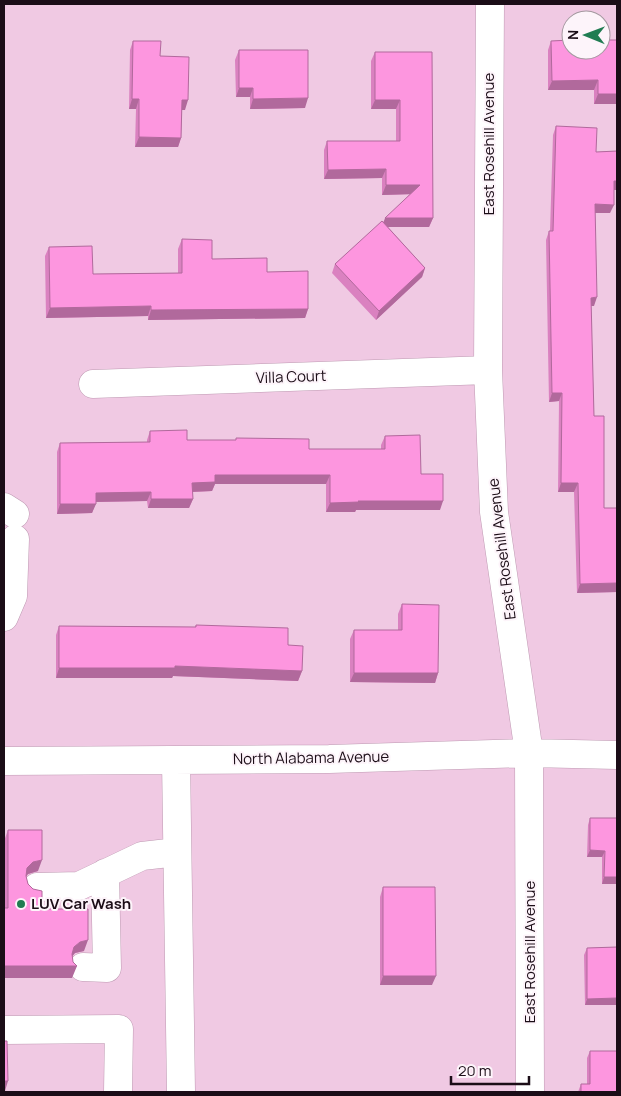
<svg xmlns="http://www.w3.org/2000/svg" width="621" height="1096" viewBox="0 0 621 1096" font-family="Manrope,sans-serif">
<rect width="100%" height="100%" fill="#f0c9e3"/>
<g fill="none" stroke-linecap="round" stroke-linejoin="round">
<defs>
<path id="minor" d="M490,4L488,370L494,512L529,753L530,1092
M93,384L488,370
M4,507L15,514
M4,617L13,596L15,539
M176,760L181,1092
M4,761L329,759L529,753L617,755
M37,887L79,886L142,856L177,852
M83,967L107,968L105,873
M4,1030L119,1029L118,1092"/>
</defs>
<!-- minor casing -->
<use href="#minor" stroke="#be99b2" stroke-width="29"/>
<!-- minor -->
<use href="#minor" stroke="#fff" stroke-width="28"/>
</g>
<!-- wall -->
<path fill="#da81c0" d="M571,40L617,104H594V90H548V50L551,41Z
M133,41L185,110H182L181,138L178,147H135L136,109H129L130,50Z
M239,50L305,108L250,109V97H236L235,60Z
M375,52H432L433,218L429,227H388L425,268L422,277L376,320L332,273L335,264L383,222L410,194L382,195V178L324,179V150L327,141H396V109H371V61Z
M556,126L596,152L617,151V190H614L610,213H595L594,306H591L594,416L604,508H617V592L577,593L574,492H558L559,401L549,402L546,240L549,231H550L553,135Z
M182,239L212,259L267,272L308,309L305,318L148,320V316L46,318L45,256L49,247L93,274L178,273V249Z
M150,431L187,440H236V438L309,449H381V445L385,436L421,474L440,510H356L355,512H326V484H215L212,491L192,492L193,499L189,508H148L147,501L96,502L92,513L57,514V452L60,443L147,442V440Z
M402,604L438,673L435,683L350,682V639L354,630H398V614Z
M196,625L288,645L302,671L298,681L173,676L172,678H56V635L59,626L195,627Z
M590,818H617V884H602V857H587L588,825Z
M8,830L38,871L28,874L26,877L28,884L42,909L84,951L75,953L72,956V978H4V841Z
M383,887L432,985H380V897Z
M617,947V1005H585L584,955L587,948Z
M590,1051L617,1092H578L581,1084H587V1058Z"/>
<!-- shaded-wall -->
<path fill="#b1699c" d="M598,80L594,90H548L552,81Z
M239,88H253L250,97H236Z
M598,94H617V104H594Z
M308,98L305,108L250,109L253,99Z
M132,99H139L136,109H129Z
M182,100H188L185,110H179Z
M375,100H400L396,109H371Z
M139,137L181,138L178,147H135Z
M386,169L382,178L324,179L328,170Z
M614,181H617V190H611Z
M386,185H420L417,194L382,195Z
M595,204L614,205L610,213H592Z
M385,218H433L429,227H382Z
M425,268L422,277L376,320L379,311Z
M597,297L594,306H588L591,298Z
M151,306L148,316L46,318L50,308Z
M308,309L305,318L148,320L151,310Z
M552,393H562L559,401L549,402Z
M215,475H330L326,484H215L212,491L189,492L192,483Z
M561,483H578L574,492H558Z
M151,492L147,501L92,502L96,493Z
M151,499H193L189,508H148Z
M358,501H443L440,510H356L355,512H326L330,503Z
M60,504H96L92,513L57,514Z
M617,583V592L577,593L580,584Z
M175,666L302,671L298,681L173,676L172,678H56L59,668Z
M354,673H438L435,683L350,682Z
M590,850L605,851L602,857H587Z
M42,860L38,871L28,874L23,880L27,868L33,862Z
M604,877H617V884H602Z
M88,940L84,951L75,953L70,959L74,947L80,942Z
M4,966H77L72,978H4Z
M383,976H436L432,985H380Z
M617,998V1005H585L587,999Z
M4,1081H8L5,1091H4Z"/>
<!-- building -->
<path fill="#fd96df" stroke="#b1699c" d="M571,40V50H601V40H617V94H598V80L552,81L551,41Z
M133,41H161L160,56L189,57L188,100H182L181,138L139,137V99H132Z
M239,50H308V98L253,99V88H239Z
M375,52H432L433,218H385L420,185H386V169L328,170L327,141H400V100H375Z
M556,126L597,128L596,152L617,151V181H614V205L595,204L597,297L591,298L594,416H604V508H617V583L580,584L578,483H561L562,393H552L549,231H553Z
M382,221L425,268L379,311L335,264Z
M182,239L212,240V259L267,258V272L308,271V309L151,310V306L50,308L49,247L92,246L93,274L182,273Z
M187,430V440H236V438L309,439V449H385V436L420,435L421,474H443V501H358L359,502L330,503V475H215V482L192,483L193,499H151V492L96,493V504H60V443L150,442V431Z
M402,604L439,605L438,673H354V630H402Z
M196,625L288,628V645L303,646L302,671L175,666V668H59V626L196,627Z
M590,818H617V877H604L605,851L590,850Z
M8,830H42V860L33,862L27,868L26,876L28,884L33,889L42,891V909H88V940L80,942L74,947L72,954L73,962L77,966H4V908H8Z
M383,887H435L436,976H383Z
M617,947V998L587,999V948Z
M4,1041H7L8,1081H4Z
M590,1051H617V1092H581V1084H590Z"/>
<!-- markers -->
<circle fill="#207c52" stroke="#fdf4fa" stroke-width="2" cx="21" cy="904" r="5"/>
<g text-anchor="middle" stroke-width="4" stroke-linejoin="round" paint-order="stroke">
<!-- street labels -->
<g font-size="15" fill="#1b0d17" stroke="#fdf4fa">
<text transform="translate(489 144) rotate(-90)" y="5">East Rosehill Avenue</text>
<text transform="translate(291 377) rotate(-2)" y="5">Villa Court</text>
<text transform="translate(502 549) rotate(-97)" y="5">East Rosehill Avenue</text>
<text transform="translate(311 758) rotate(-1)" y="5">North Alabama Avenue</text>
<text transform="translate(530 952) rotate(-90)" y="5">East Rosehill Avenue</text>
</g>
<!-- poi labels -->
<g font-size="15" font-weight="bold" fill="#1b0d17" stroke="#fdf4fa" text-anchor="start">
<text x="31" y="909">LUV Car Wash</text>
</g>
</g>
<!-- border -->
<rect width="621" height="1096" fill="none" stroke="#1b0d17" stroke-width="10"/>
<!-- north arrow -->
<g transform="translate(586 35) rotate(271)"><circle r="24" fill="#fdf4fa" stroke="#a3989f"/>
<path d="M0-4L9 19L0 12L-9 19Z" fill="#207c52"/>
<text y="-8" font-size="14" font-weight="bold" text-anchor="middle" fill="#1b0d17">N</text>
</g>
<!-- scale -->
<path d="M451 1076v8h78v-8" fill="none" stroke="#1b0d17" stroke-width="2.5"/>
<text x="458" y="1076" font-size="15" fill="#1b0d17" stroke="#fdf4fa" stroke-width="4" paint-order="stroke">20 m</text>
</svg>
